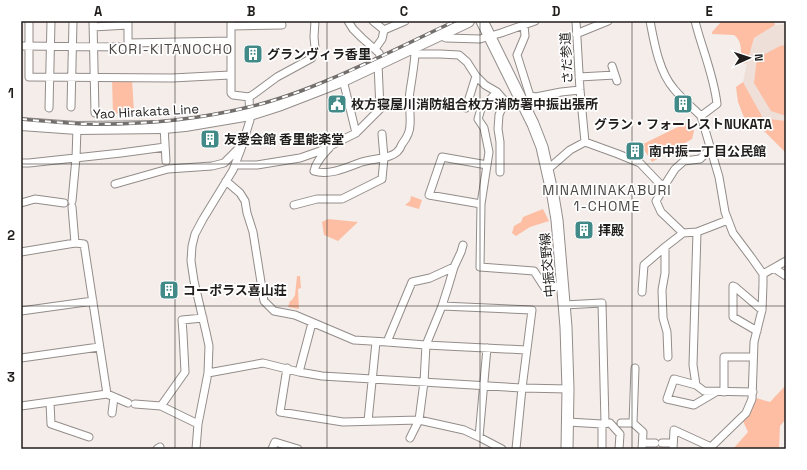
<svg xmlns="http://www.w3.org/2000/svg" width="807" height="470" viewBox="0 0 807 470" font-family="'Space Grotesk','Noto Sans JP',sans-serif">
<rect width="100%" height="100%" fill="#f4edea"/>
<!-- built -->
<path fill="#eedfd9" d="M786,24V121L763,118L743,82L747,63L754,38L775,25Z"/>
<!-- green -->
<path fill="#fdbea3" d="M720,21H774L775,25L754,38L747,63L741,64C741,54 743,41 734,35L712,34V32L720,23Z
M786,45V116L771,111L754,83L757,58L780,46Z
M112,79H132L134,112L113,114Z
M743,82L763,118L786,121V153L762,129L753,126L745,120L738,102L736,87Z
M690,121L694,131L692,139L652,162L641,145Z
M411,196L422,200L419,209L405,205L410,201Z
M543,209L549,221L530,227L516,236L512,233L514,226L521,222L523,217Z
M328,219L358,222L338,241L324,235L322,222Z
M297,276H300L301,288L298,289L299,309L288,307L290,301L292,300L295,295Z
M786,385V419L780,426L779,449H733L748,432L743,421L756,398L770,402Z"/>
<g fill="none" stroke-linecap="round" stroke-linejoin="round">
<defs>
<path id="street" d="M29,21V77L172,78L230,75
M93,21L95,113
M348,21L353,29L362,38L379,53L382,62
M373,21L384,30
M650,21C654,42 659,72 674,89C682,99 692,107 701,116
M695,21C702,49 714,76 717,104L701,116L719,177L725,212L733,233L751,257L763,274V284L762,310L754,342L752,399L746,413L711,447L710,449
M524,25L525,36L517,55L530,96L536,97L561,92L580,90
M231,26L282,25
M93,27L128,25
M576,34L608,21
M440,35L446,38L480,39L501,33L535,21
M128,43L230,41
M21,46L128,47V21
M375,49L382,39L384,30L405,21
M415,54H440L459,55L467,62L476,76L485,85L497,92L503,99L504,103L499,115L498,129L500,142V172
M612,66L617,81
M579,77L615,75
M343,80L356,133
M497,92L481,109L478,119L484,128L489,152L481,204L480,267L534,271L545,288L562,286
M249,97L254,94L277,77L312,58L315,48L314,37L315,21
M71,107L73,21
M49,108L51,21
M466,108L476,76
M164,127L166,161
M585,142L618,154L640,163L660,184L665,185
M330,147C324,154 316,161 314,171C328,176 346,168 359,163C370,158 388,160 397,152C399,150 401,147 402,144C406,139 410,131 410,125C411,113 408,102 410,91C412,79 414,67 415,54L410,49
M710,149L700,159L684,161L675,169L666,183L664,188L656,201L661,212L683,233L697,232L728,220
M21,163H29L121,153L165,147
M235,165H257L300,158L320,151L356,133L380,109L378,64
M547,170L570,150L585,142L580,90L576,21
M226,181L240,193L245,201L247,213L253,232L264,301L274,311L295,315L354,340L387,342L426,345L526,350
M115,184L168,169L212,166L224,163L242,145
M72,201L76,158L77,128
M21,203L35,199L64,203
M481,204L429,195L442,157L487,165
M294,205L317,199H342L382,179L384,158L382,134
M72,207L75,243
M697,232L693,365L696,385L704,391L753,392
M665,247V273L662,290L663,318L667,332L668,357
M21,252L75,243L84,244L107,394L21,406
M774,268L786,276
M763,274L786,261
M642,292L644,265L665,247L683,233
M564,305L602,303L605,423
M442,306L532,310L522,388L516,449
M21,311L93,301
M757,331L733,317V286L735,287L762,310
M387,342L412,282L430,278L454,267
M21,358L99,347
M287,368L280,412L343,422L419,420L464,430L479,437L502,449
M635,368L633,423L643,432L642,449
M299,372L312,323
M208,373L263,363L299,372L322,376L522,388L568,389
M696,385L674,379L667,399L694,405L716,392
M724,392V357H753
M107,394L128,403
M50,402L51,424L89,437
M135,404L161,406L198,424
M161,406L185,372L183,333L182,320L203,318
M112,413L114,397
M368,421L376,342
M568,422L602,424L610,423L620,434L619,449
M621,423H633
M602,424V449
M479,437L487,348
M410,438L419,420L424,382L426,345L442,306L449,284L454,267L461,252L463,245
M643,443H655
M662,443H673
M157,449L160,447
M196,449L198,424L208,373L209,346L206,332L194,281L191,261L192,246L195,234L203,219L233,170L241,149L250,120L249,97L233,95L231,93V21
M272,449L275,442L298,449
M673,449L674,430L711,447"/>
<path id="secondary" d="M482,21L533,124L542,147L553,196L557,220L566,327L568,389L567,449"/>
<path id="primary" d="M21,124L77,128L164,127L185,125L250,114L281,104L343,80L468,21"/>
</defs>
<!-- street casing -->
<use href="#street" stroke="#938d8a" stroke-width="9"/>
<!-- secondary casing -->
<use href="#secondary" stroke="#938d8a" stroke-width="13"/>
<!-- primary casing -->
<use href="#primary" stroke="#938d8a" stroke-width="14"/>
<!-- street -->
<use href="#street" stroke="#fff" stroke-width="7"/>
<!-- secondary -->
<use href="#secondary" stroke="#fff" stroke-width="11"/>
<!-- primary -->
<use href="#primary" stroke="#fff" stroke-width="12"/>
<defs>
<path id="rail" d="M21,119C42,121 63,123 84,124C139,125 196,120 249,107C267,103 284,97 301,91C354,71 404,45 455,21"/>
</defs>
<!-- rail casing -->
<use href="#rail" stroke="#736f6d" stroke-width="3.5"/>
<!-- rail -->
<use href="#rail" stroke="#fff" stroke-width="2" stroke-dasharray="6" stroke-linecap="butt"/>
</g>
<!-- grid -->
<path fill="none" stroke="#201d1c" stroke-width="1" stroke-opacity="0.55" d="M175,21V449M327,21V449M480,21V449M632,21V449M21,164H786M21,306H786"/>
<!-- icons -->
<defs>
<symbol id="building-square" viewBox="-11 -11 22 22"><rect x="-9" y="-9" width="18" height="18" rx="4" fill="#428a88" stroke="#fff"/><path d="M-4-6H4V6H1V3H-1V6H-4ZM-2.5-4.3h1.7v1.8h-1.7ZM.8-4.3h1.7v1.8H.8ZM-2.5-1h1.7V.8h-1.7ZM.8-1h1.7V.8H.8Z" fill="#fff"/></symbol>
<symbol id="civic-square" viewBox="-11 -11 22 22"><rect x="-9" y="-9" width="18" height="18" rx="4" fill="#428a88" stroke="#fff"/><path d="M-.6-6.5H3V-4.5H.6V-3L4-1V1h2V6H-6V1h2V-1L-.6-3ZM-1.2 2.5V6h2.4V2.5Z" fill="#fff"/></symbol>
</defs>
<g fill-rule="evenodd">
<use href="#building-square" x="242" y="43" width="22" height="22"/>
<use href="#civic-square" x="326" y="93" width="22" height="22"/>
<use href="#building-square" x="672" y="93" width="22" height="22"/>
<use href="#building-square" x="199" y="128" width="22" height="22"/>
<use href="#building-square" x="624" y="140" width="22" height="22"/>
<use href="#building-square" x="573" y="219" width="22" height="22"/>
<use href="#building-square" x="158" y="279" width="22" height="22"/>
</g>
<g text-anchor="middle" stroke-width="3.5" stroke-linejoin="round" paint-order="stroke">
<!-- poi labels -->
<g font-size="13" font-weight="bold" fill="#201d1c" stroke="#fff" text-anchor="start">
<text x="267" y="59">グランヴィラ香里</text>
<text x="351" y="109">枚方寝屋川消防組合枚方消防署中振出張所</text>
<text x="683" y="129" text-anchor="middle">グラン・フォーレストNUKATA</text>
<text x="224" y="144">友愛会館 香里能楽堂</text>
<text x="649" y="156">南中振一丁目公民館</text>
<text x="598" y="235">拝殿</text>
<text x="183" y="295">コーポラス喜山荘</text>
</g>
<!-- street labels -->
<g font-size="13" fill="#201d1c" stroke="#fff">
<text transform="translate(566 58) rotate(-93)" y="5">さだ参道</text>
<text transform="translate(146 111) rotate(-3)" y="5">Yao Hirakata Line</text>
<text transform="translate(547 265) rotate(-95)" y="5">中振交野線</text>
</g>
<!-- neighbourhood labels -->
<g font-size="14" letter-spacing="1" fill="#4d4846" stroke="#fff">
<text x="171" y="54">KORI-KITANOCHO</text>
<text x="607" y="195">MINAMINAKABURI<tspan x="607" dy="16">1-CHOME</tspan></text>
</g>
</g>
<!-- border -->
<rect width="807" height="470" fill="none" stroke="#ffffff" stroke-width="44"/>
<!-- north arrow -->
<g transform="translate(749 58) rotate(87)" stroke="#ffffff" stroke-width="3" paint-order="stroke">
<path d="M0-3L7 15L0 10L-7 15Z" fill="#201d1c"/>
<text y="-6" font-size="11" font-weight="bold" text-anchor="middle" fill="#201d1c">N</text>
</g>
<rect x="22" y="22" width="763" height="426" fill="none" stroke="#201d1c" stroke-width="1.5"/>
<g font-size="13" text-anchor="middle" font-weight="bold" fill="#201d1c">
<text x="98" y="16">A</text>
<text x="251" y="16">B</text>
<text x="404" y="16">C</text>
<text x="556" y="16">D</text>
<text x="709" y="16">E</text>
<text x="11" y="98">1</text>
<text x="11" y="240">2</text>
<text x="11" y="382">3</text>
</g>
</svg>
